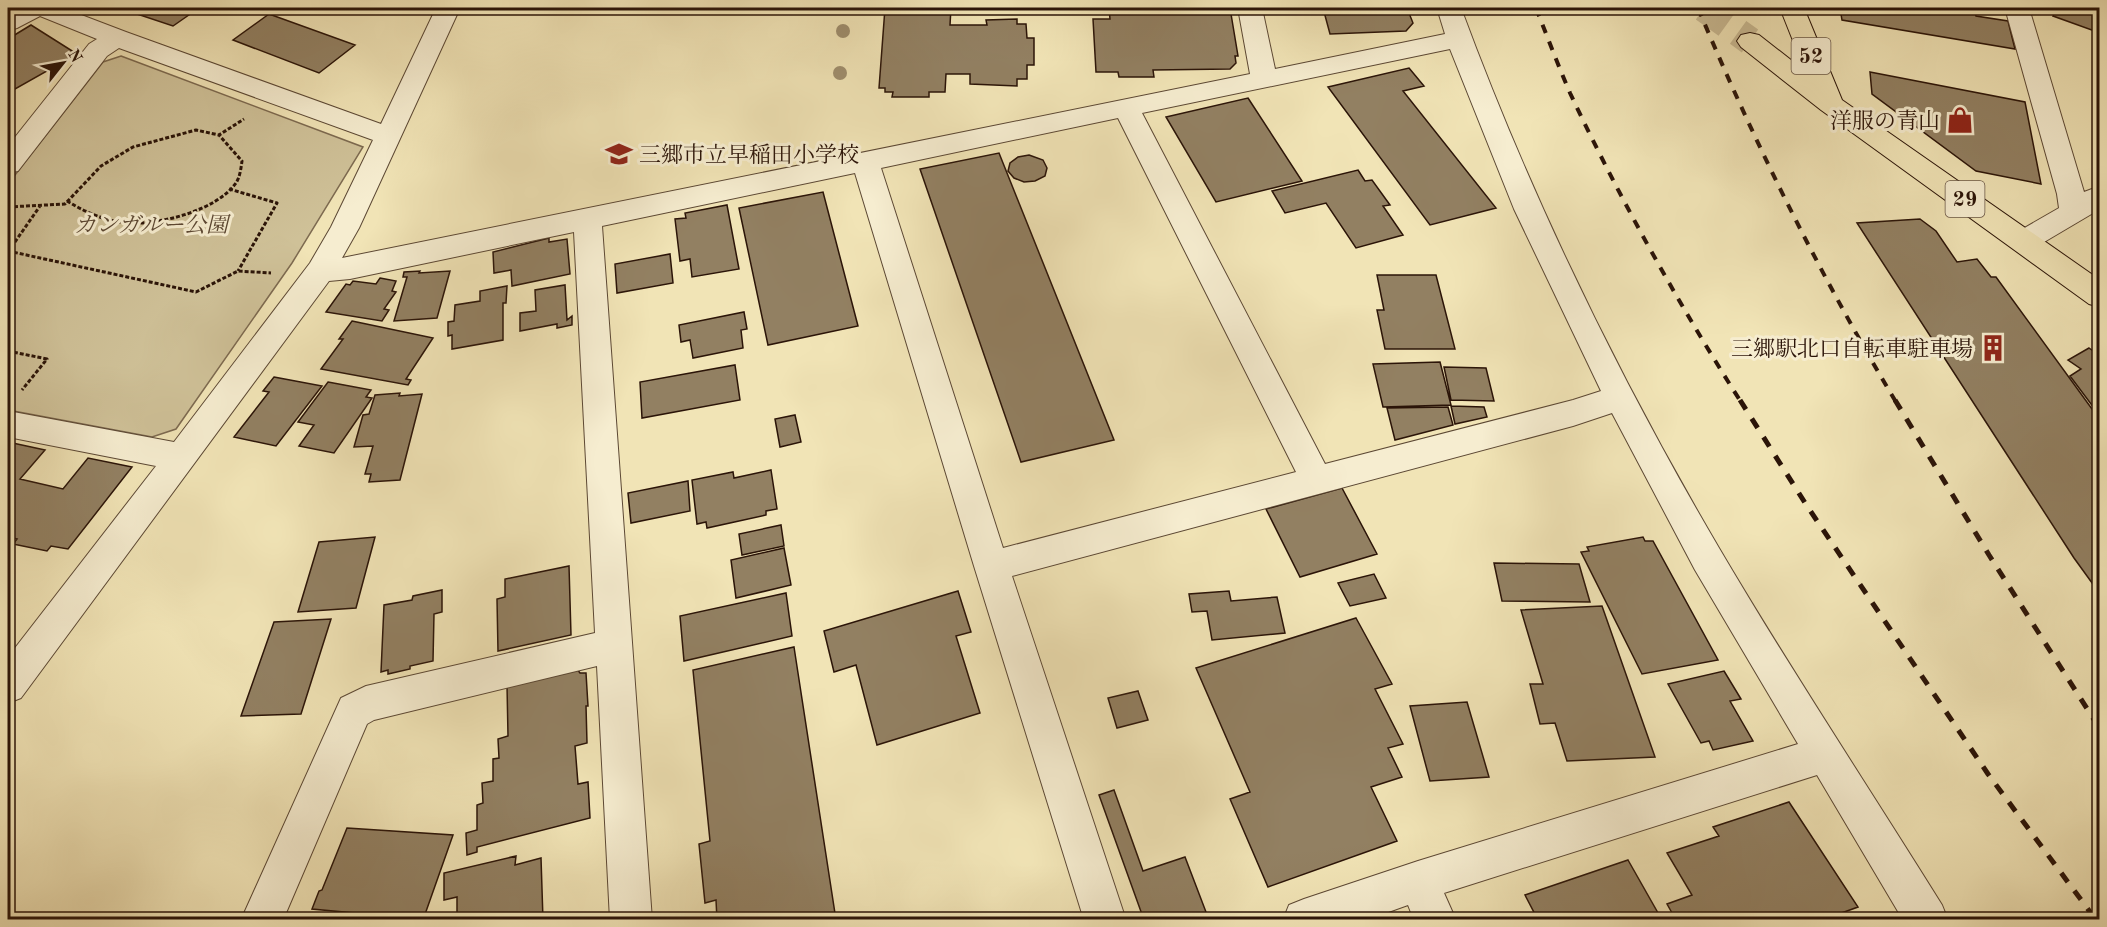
<svg xmlns="http://www.w3.org/2000/svg" width="2107" height="927" viewBox="0 0 2107 927" font-family="'Old Standard TT','Noto Serif JP',serif">
<rect width="100%" height="100%" fill="#f1e4b6"/>
<filter id="stains"><feTurbulence type="fractalNoise" baseFrequency=".00333" numOctaves="4"/><feColorMatrix values="0 0 0 0 .2 0 0 0 0 .09 0 0 0 0 .02 0 0 0 .5 -.17"/></filter>
<radialGradient id="worn" r=".72"><stop offset=".6" stop-color="#630" stop-opacity="0"/><stop offset="1" stop-color="#630" stop-opacity=".3"/></radialGradient>
<!-- green -->
<path fill="#cfc198" stroke="#7d6a50" stroke-width="1.5" d="M121,56L363,147L292,263L176,429L152,437L8,410V184L103,62Z"/>
<!-- building -->
<path fill="#928062" stroke="#2b1408" stroke-width="1.5" d="M119,8H191L196,10L173,26Z
M885,8H951L950,25H987L986,20L1017,19V24H1026L1027,38H1034V65H1027V79H1017V86L970,84V74H946L945,92H929V97H892L893,92H885V88H879Z
M1109,8H1230L1238,56H1235L1236,63L1230,69L1153,70L1154,77H1119L1118,72H1096L1093,19H1110Z
M1323,8H1407L1413,23L1406,31L1330,34Z
M1840,8H1920L1956,14L1955,9L1975,12L1976,16L2008,21L2015,49L1842,20Z
M2058,8H2100V33L2053,16Z
M269,14L355,45L319,73L233,40Z
M31,25L77,54L8,93V39Z
M1409,68L1424,86L1403,91L1496,208L1430,225L1328,87Z
M1870,72L2025,102L2041,184L1976,171L1872,94Z
M1248,98L1302,181L1216,202L1166,117Z
M999,153L1114,440L1021,462L920,169Z
M1029,155L1043,160L1047,168L1045,176L1035,181L1024,182L1014,178L1008,171L1010,163L1018,157Z
M1358,170L1365,181L1372,180L1390,205L1383,206L1403,235L1356,248L1326,203L1285,213L1272,191Z
M823,192L858,326L768,345L739,208Z
M727,205L739,269L692,277L690,259L680,261L675,219L686,218L685,213Z
M1920,219L1936,231L1957,262L1977,259L1991,277H1996L2100,420V594L2074,558L1857,223Z
M549,238V242L567,239L570,274L512,286L511,270L494,273L493,252Z
M670,254L673,283L617,293L615,264Z
M420,271L419,273L450,271L437,318L394,321L407,277H403L404,272Z
M1377,275H1436L1455,349H1385L1377,310H1384Z
M380,278L396,281L392,291L396,292L384,309L389,310L382,321L326,312L346,284L350,285L353,281L376,284Z
M565,285L567,320L572,316V325L557,328V324L520,331V313L536,311L535,290Z
M507,286L506,303H503V340L452,349V335L448,336V322L454,321L455,305L480,301V291Z
M744,312L747,329L741,330L743,348L693,358L690,340L681,342L679,325Z
M352,321L433,338L406,379L411,380L408,385L321,369L343,339H339Z
M2089,348L2100,356V416L2070,376L2081,369L2068,360Z
M1440,362L1451,405L1383,407L1373,364Z
M735,365L740,400L642,418L640,382Z
M1444,367L1486,368L1494,401L1451,400Z
M274,377L322,386L276,446L234,437L269,392L263,391Z
M328,382L371,390L366,397L372,398L334,453L299,446L314,425L298,422Z
M400,393L399,396L422,394L400,480L369,482L371,474H365L373,446L354,447L363,415L369,414L375,395Z
M1451,406L1484,407L1487,417L1455,424Z
M1448,407L1453,425L1395,440L1387,408Z
M795,415L801,442L780,447L775,419Z
M8,442L45,450L20,479L63,489L88,458L132,467L68,549L51,546L47,551L13,544L17,539L8,537Z
M771,470L777,509L766,511V515L707,528L706,522L697,524L692,480L733,472L734,478Z
M688,481L690,511L631,523L628,493Z
M1342,488L1377,554L1300,577L1266,509Z
M781,525L784,546L742,555L739,534Z
M375,537L356,608L298,612L319,542Z
M1643,537L1645,541H1653L1718,660L1642,674L1581,552L1589,551L1587,547Z
M784,548L791,585L736,598L731,560Z
M1494,563L1579,564L1590,602L1502,601Z
M569,566L571,635L498,651L497,599L505,597V579Z
M1374,574L1386,598L1350,606L1338,583Z
M442,590V612L434,614L433,661L410,666V669L388,674V670L381,672L384,605L412,600L413,596Z
M958,591L971,632L956,636L980,713L877,745L856,665L834,672L824,631Z
M1229,591L1231,601L1277,597L1285,633L1212,640L1207,611L1192,612L1189,594Z
M786,593L792,636L684,661L680,616Z
M1602,606L1655,757L1567,761L1555,723L1540,724L1530,684H1543L1521,610Z
M1356,618L1392,684L1375,689L1403,744L1388,748L1402,777L1371,787L1397,841L1268,887L1230,799L1250,792L1196,668Z
M331,619L301,714L241,716L274,622Z
M794,647L836,920H717L716,900L705,903L699,844L710,841L693,670Z
M577,669L580,673H586L588,706H586L587,743L575,746L578,784L588,782L590,818L477,847V852L467,855L466,833L477,830V805L483,803L482,783L493,781V759L499,758L498,739L508,736L507,685Z
M1724,671L1741,699L1730,701L1753,741L1713,750L1709,741L1701,743L1668,684Z
M1138,691L1148,720L1117,728L1108,698Z
M1467,702L1489,777L1430,781L1410,706Z
M1114,790L1143,871L1185,857L1206,912L1184,920H1144L1099,795Z
M1789,802L1858,907L1822,920H1676L1667,904L1692,895L1667,853L1719,836L1713,827Z
M347,828L453,835L423,920L352,917L354,913L312,909L319,891L322,890Z
M516,856L515,865L541,858L543,920H457V897L444,900V873Z
M1628,860L1662,920H1538L1525,895Z"/>
<g fill="none" stroke-linecap="round" stroke-linejoin="round">
<!-- major-tunnel -->
<path stroke="#c9ba93" stroke-width="28" stroke-dasharray="28 14" stroke-linecap="butt" d="M1704,8L1750,41"/>
<defs>
<path id="minor" d="M18,8H63L126,32L381,124L436,8H460L359,228L342,258L1250,74L1238,8H1262L1275,69L1445,34L1437,8H1461C1530,195 1618,376 1719,548C1790,669 1868,786 1942,905L1948,920H1903L1817,775L1444,893L1456,920H1414L1408,905L1366,920H1283L1289,905L1304,899L1418,861L1798,744L1695,570L1612,413L1573,426L1012,576L1126,920H1084L974,566L855,173L602,226L652,920H610L597,666L374,720L367,724L283,920H241L341,698L366,686L595,633L574,232L350,279L329,281L21,698L8,703V657L156,466L8,437V411L174,442L310,263L331,227L373,140L119,48L107,56L18,171L8,173V146L89,44L97,39L40,16L17,28L8,31V13ZM1450,49L1514,209L1601,391L1573,400L1325,464L1142,113ZM1118,118L1296,472L1003,548L881,168Z
M2005,8H2029L2084,192L2100,186V209L2034,248L2024,251L2014,248L2010,241L2014,234L2059,208L2057,194Z"/>
<path id="major" d="M1780,8H1804L1842,100L2100,280V307L2089,304L1821,110L1741,47L1737,41L1741,35L1750,33L1759,35L1805,71Z"/>
</defs>
<!-- minor casing -->
<use href="#minor" stroke="#5c4834" stroke-width="2"/>
<!-- major casing -->
<use href="#major" stroke="#2b1408" stroke-width="2"/>
<!-- path -->
<path stroke="#2b1408" stroke-width="3" stroke-dasharray="4 2" stroke-linecap="butt" d="M229,189L277,203L238,271
M67,201C85,212 105,221 127,223C159,225 216,211 236,183C240,177 241,168 242,161L219,135
M8,207L65,204L101,166L133,147L196,130L219,135L244,119
M8,251L196,292L238,271L271,273
M8,252L40,206
M8,351L47,359L22,390"/>
<!-- minor -->
<use href="#minor" fill="#f6edd0" fill-rule="evenodd"/>
<!-- major -->
<use href="#major" fill="#f1e4b6" fill-rule="evenodd"/>
<!-- rail-far1 -->
<path stroke="#2b1408" stroke-width="4" stroke-dasharray="9 9" stroke-linecap="butt" d="M1536,8C1547,36 1558,65 1570,93C1620,199 1678,303 1741,402
M1698,8C1755,144 1820,275 1896,402"/>
<!-- rail -->
<path stroke="#2b1408" stroke-width="5" stroke-dasharray="11 11" stroke-linecap="butt" d="M1740,400L1807,506L1988,774L2096,920
M1895,400L1989,555L2100,729"/>
</g>
<!-- trees -->
<g fill="#9f8e6e">
<circle cx="843" cy="31" r="7"/>
<circle cx="840" cy="73" r="7"/>
</g>
<!-- icons -->
<defs>
<symbol id="shop-bare" viewBox="-9 -9 18 18"><path d="M-5-2.5h2.3a2.7 3.5 0 0 1 5.4 0H5L5.5 6h-11ZM-1.5-2.5h3a1.5 2.3 0 0 0-3 0Z" fill="#8f2418" stroke="#f6edd0" stroke-width="2.5" paint-order="stroke"/></symbol>
<symbol id="school-bare" viewBox="-9 -9 18 18"><path d="M0-5L7-2L0 1L-7-2ZM-4 1L0 2.5L4 1V4Q0 6-4 4Z" fill="#8f2418" stroke="#f6edd0" stroke-width="2.5" paint-order="stroke"/></symbol>
<symbol id="building-bare" viewBox="-9 -9 18 18"><path d="M-4-6H4V6H1V3H-1V6H-4ZM-2.5-4.3h1.7v1.8h-1.7ZM.8-4.3h1.7v1.8H.8ZM-2.5-1h1.7V.8h-1.7ZM.8-1h1.7V.8H.8Z" fill="#8f2418" stroke="#f6edd0" stroke-width="2.5" paint-order="stroke"/></symbol>
</defs>
<g fill-rule="evenodd">
<use href="#shop-bare" x="1941" y="101" width="38" height="38"/>
<use href="#school-bare" x="600" y="135" width="38" height="38"/>
<use href="#building-bare" x="1974" y="329" width="38" height="38"/>
</g>
<g text-anchor="middle" stroke-width="6" stroke-linejoin="round" paint-order="stroke">
<!-- shield labels -->
<g fill="#f6edd0" stroke="#685544" stroke-width="1.5">
<rect x="1791.5" y="38" width="39" height="36" rx="4.5"/>
<rect x="1945.5" y="181" width="39" height="36" rx="4.5"/>
</g>
<g font-size="21" font-weight="bold" fill="#2b1408">
<text x="1811" y="63">52</text>
<text x="1965" y="206">29</text>
</g>
<!-- poi labels -->
<g font-size="22" fill="#2b1408" stroke="#f6edd0" text-anchor="end">
<text x="1940" y="128">洋服の青山</text>
<text x="639" y="162" text-anchor="start">三郷市立早稲田小学校</text>
<text x="1973" y="356">三郷駅北口自転車駐車場</text>
</g>
<!-- park labels -->
<g font-size="22" font-style="italic" fill="#5c4833" stroke="#f6edd0">
<text x="151" y="232">カンガルー公園</text>
</g>
</g>
<!-- margin -->
<rect width="2107" height="927" fill="none" stroke="#f1e4b6" stroke-width="30"/>
<rect x="9" y="9" width="2089" height="909" fill="none" stroke="#2b1408" stroke-width="3"/>
<rect x="15" y="15" width="2077" height="897" fill="none" stroke="#2b1408" stroke-width="1.5"/>
<!-- north arrow -->
<g transform="translate(63 63) rotate(59)" stroke="#f6edd0" stroke-width="4.5" paint-order="stroke">
<path d="M0-4.5L10 22L0 15L-10 22Z" fill="#2b1408"/>
<text y="-9" font-size="16" font-weight="bold" text-anchor="middle" fill="#2b1408">N</text>
</g>
<rect width="100%" height="100%" filter="url(#stains)"/>
<rect width="100%" height="100%" fill="url(#worn)"/>
</svg>
